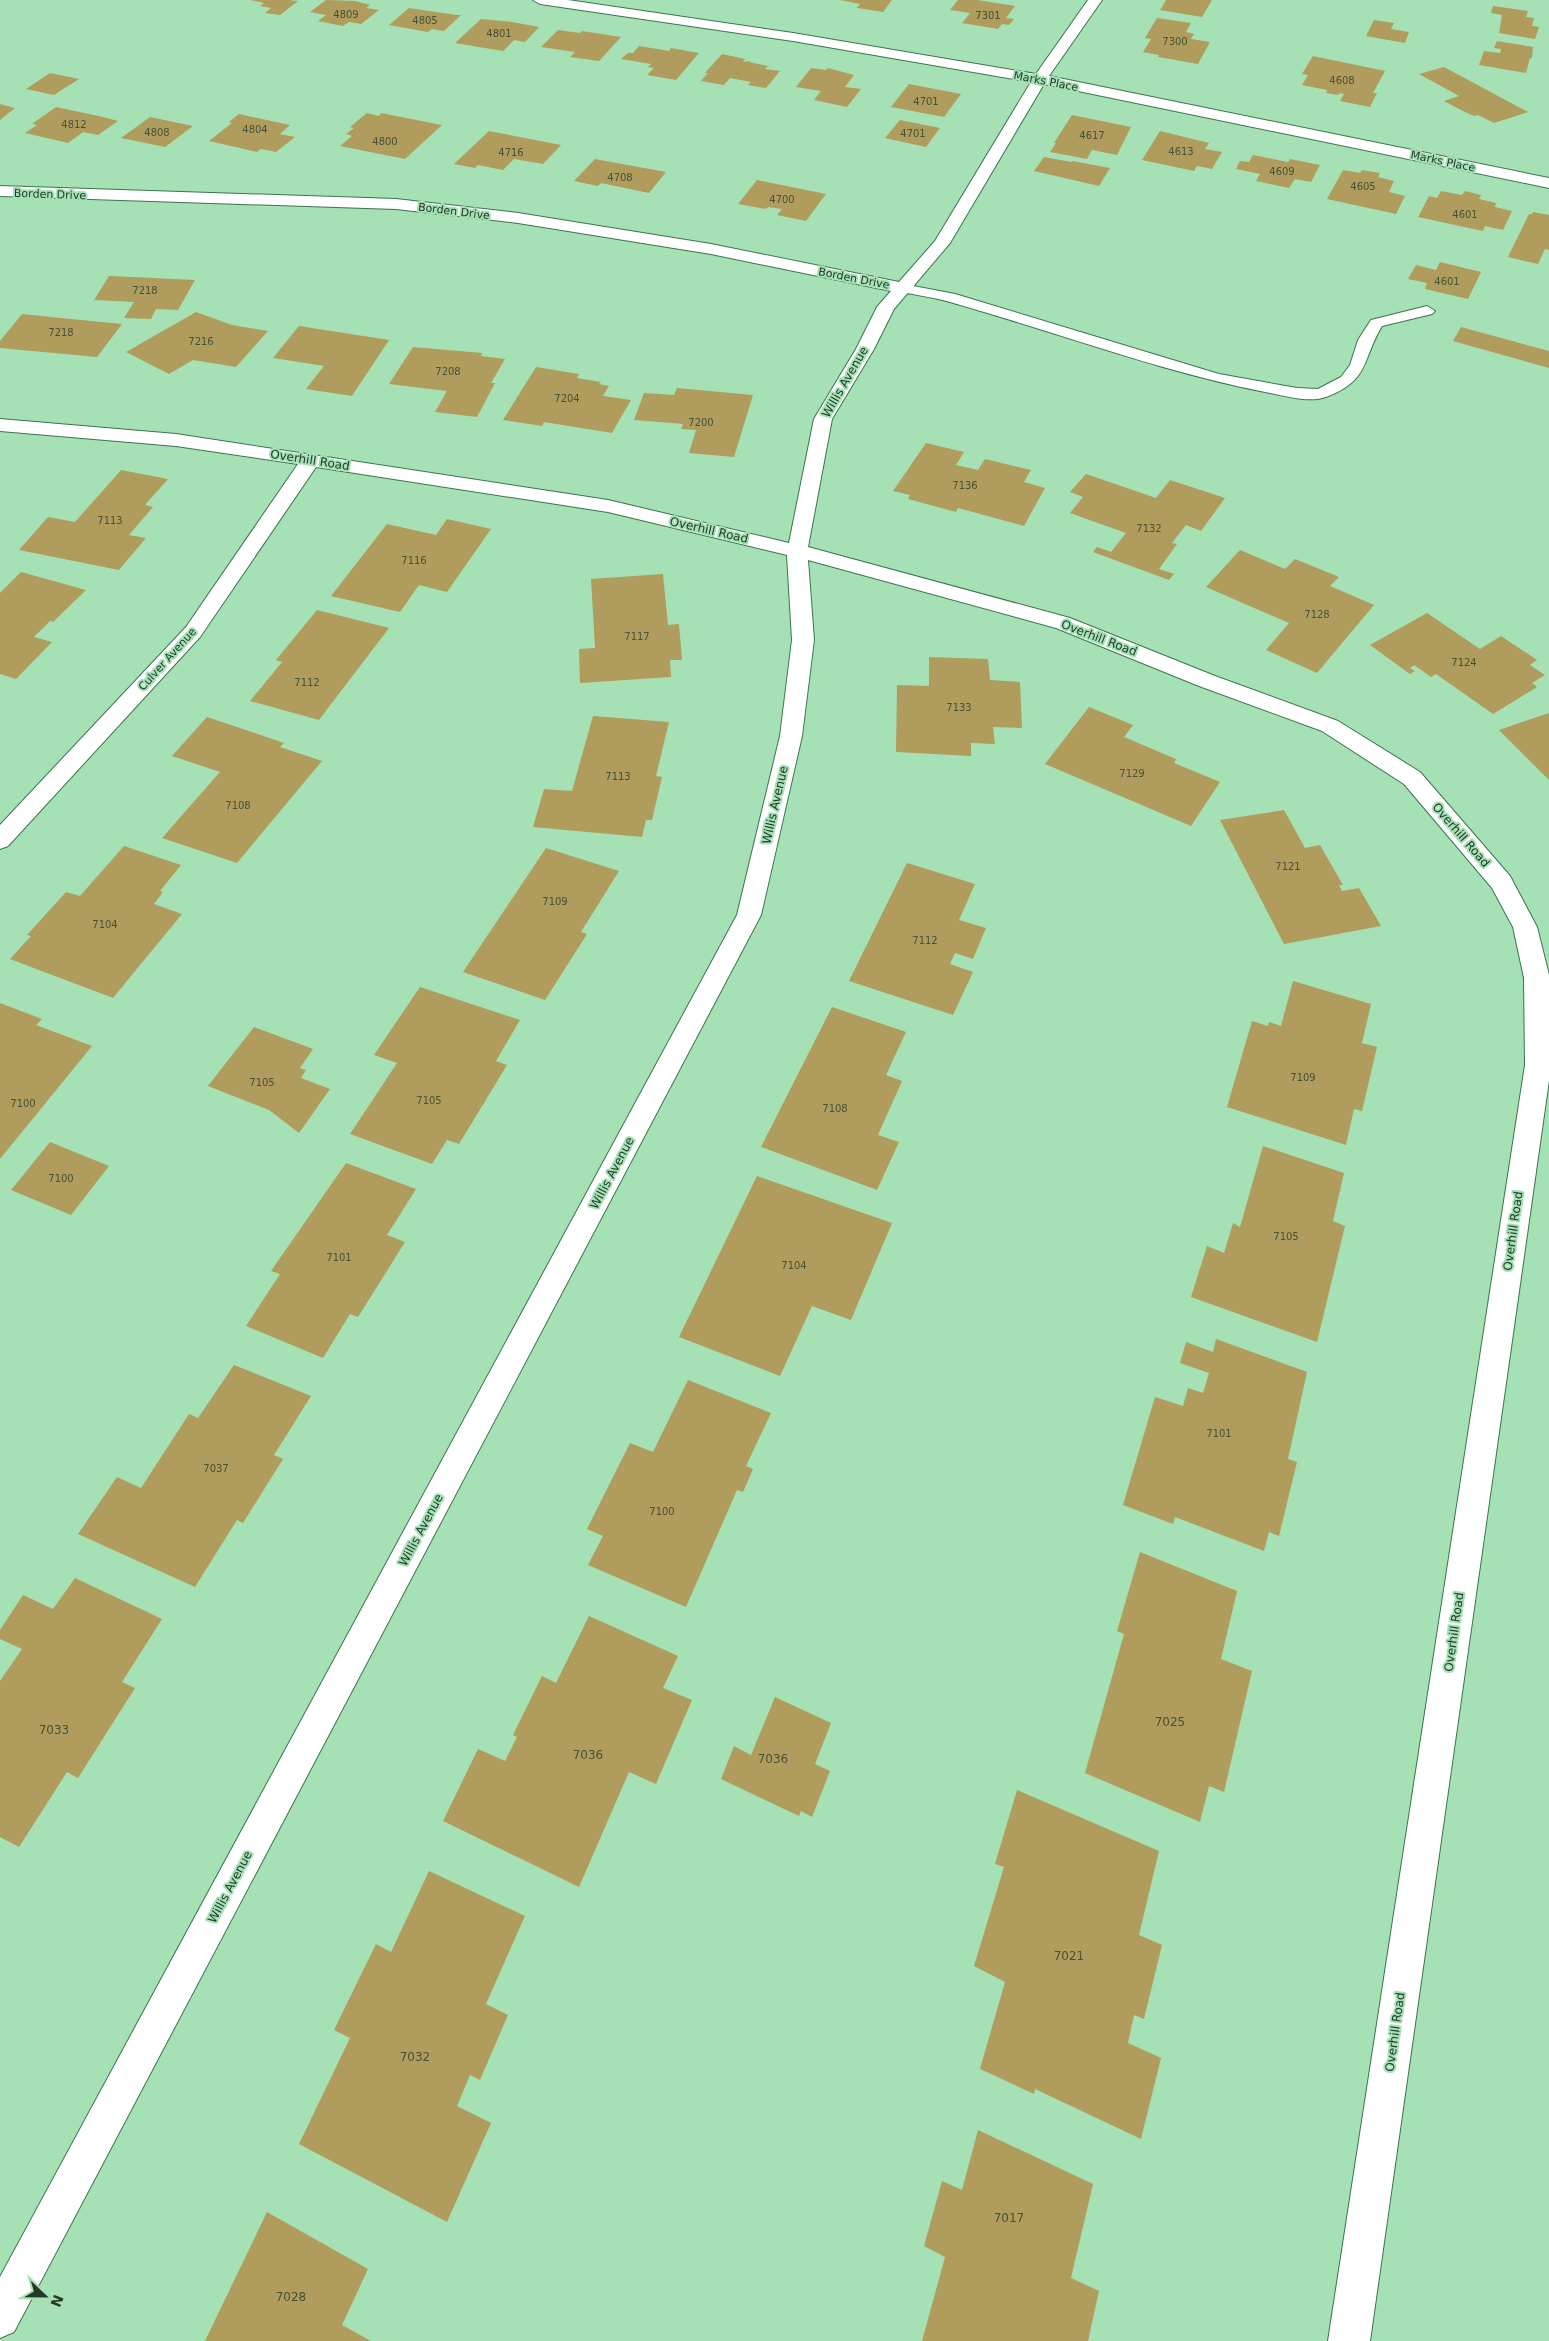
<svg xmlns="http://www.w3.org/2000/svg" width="1549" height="2341" viewBox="0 0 1549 2341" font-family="'DejaVu Sans',sans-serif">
<rect width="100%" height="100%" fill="#a5e1b5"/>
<!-- building -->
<path fill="#b09c5c" d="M250,0H289L298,1L280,15L265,13L271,8L260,6L264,3Z
M326,0L355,1L370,5L366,8L379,10L361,24L349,22L343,26L318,21L326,15L310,12Z
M840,0H892L883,12L857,8L860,4Z
M958,0H977L1015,6L1006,18L1014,19L1009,25L1002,24L998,29L962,23L970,13L950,10Z
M1166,0H1212L1202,17L1160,10Z
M1493,6L1528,11L1526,17L1534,18L1532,26L1539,27L1535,39L1499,33L1502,15L1491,13Z
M409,8L457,15H461L444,31L432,29L428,32L389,25Z
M1157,18L1191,23L1186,32L1194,34L1191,39L1210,42L1198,64L1158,57L1159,55L1143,52L1151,39L1145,38Z
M481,19L512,22L539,27L525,42L514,40L503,51L455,43Z
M1374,20L1394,23L1391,29L1409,32L1405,43L1366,36Z
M558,30L580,33L582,31L621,37L599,61L570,57L575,52L541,47Z
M1497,41L1533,47L1532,58H1530L1526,73L1479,65L1484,51L1500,53L1501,49L1494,48Z
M639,46L669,51L671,48L699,53L676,80L647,75L654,68L648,67L651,64L621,59L628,53H633Z
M722,54L745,59L743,62L751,61L749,62L768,66L765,69L780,71L766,88L748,85L751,82L730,78L724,85L701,81L708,73H705Z
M1313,56L1385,71L1373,93H1377L1370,107L1340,101L1344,94L1340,93L1338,95L1326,93L1327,90L1302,85L1308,75L1302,74Z
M1444,67L1528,112L1494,123L1478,115L1474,116L1461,110L1444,101L1459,96L1419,74Z
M811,68L826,70L828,68L854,75L845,87L861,89L847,107L814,100L821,91L796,87Z
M50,73L79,79L54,95L26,89Z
M909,84L961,94L944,117L891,107Z
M0,104L15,108L0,120Z
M56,107L103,117L118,121L98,135L83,132L68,143L25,133L37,125L32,124Z
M367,113L379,116L381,113L442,125L405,159L340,146L352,136L346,134L354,128L350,127Z
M239,114L290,125L280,134L295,137L276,152L261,149L257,152L209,141L232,123L229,122Z
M1072,115L1131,127L1117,155L1092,150L1087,159L1050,152L1056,143H1054Z
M150,117L193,126L165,147L121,138Z
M900,120L940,128L926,147L885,138Z
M489,131L561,145L543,164L514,159L503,170L478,165L475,168L454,164Z
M1160,131L1209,143L1205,149L1222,152L1212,169L1197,166L1194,171L1142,160Z
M1253,155L1288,162L1290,159L1320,165L1311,182L1295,179L1289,188L1256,181L1260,174L1236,169L1240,161L1249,162Z
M1044,157L1071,162L1072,161L1110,168L1099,186L1034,171Z
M595,159L666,172L649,193L601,183L598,186L574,181Z
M1343,170L1360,173L1362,170L1380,173L1378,177L1394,181L1389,192L1405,196L1396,214L1327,199Z
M757,180L826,194L806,221L777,215L782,209L768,207L766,209L738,204Z
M1441,191L1462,195L1465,191L1481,195L1479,199L1496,203L1495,207L1512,211L1503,230L1485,226L1483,231L1418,217L1429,196L1437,198Z
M1533,212L1549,215V250L1545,249L1538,264L1508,257L1529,214H1532Z
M1440,262L1481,272L1468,299L1425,289L1427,283L1408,279L1416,265L1436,270Z
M109,276L133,277L195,280L178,310L156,309L151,319L124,318L134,302L94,300Z
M196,312L232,325L268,331L236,367L193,360L169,374L126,352Z
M22,314L81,320L122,324L97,357L0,348V341Z
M299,326L389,340L352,396L306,389L324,366L273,358Z
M1461,327L1549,351V368L1453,341Z
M413,347L482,353L481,356L505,359L491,383H495L477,417L435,412L447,391L389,384Z
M536,367L579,374L577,378L601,382L599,384L609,386L603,396L631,400L612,433L544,422L542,426L503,420Z
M677,388L753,395L734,457L689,453L696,430L681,429L683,424L634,420L644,393L674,395Z
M926,443L964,452L956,465L978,470L985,459L1031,470L1024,482L1045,488L1024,526L958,508L956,512L908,499L910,495L893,491Z
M121,470L168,479L145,505L153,507L129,535L146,538L119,570L19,550L48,517L75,522Z
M1086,474L1156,498L1170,480L1225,498L1201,531L1186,525L1172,543L1177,544L1159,569L1174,574L1169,580L1093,552L1097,547L1111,552L1126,533L1070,513L1083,497L1070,492Z
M447,519L491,529L447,592L419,585L400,612L331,596L387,524L436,535Z
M1240,550L1285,569L1295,559L1339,577L1330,586L1374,605L1317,673L1266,650L1289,623L1206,587Z
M21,572L86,590L53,622L50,621L34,637L52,642L16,679L0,674V593Z
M663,574L668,625L679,624L682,660H670L671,677L580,683L579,649L595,648L591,579Z
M317,610L389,628L319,720L250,701L282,662L276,660Z
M1427,613L1480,649L1501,636L1537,660L1530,665L1545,675L1532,683L1537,687L1493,714L1436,674L1431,677L1414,665L1410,668L1415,671L1410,674L1370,645Z
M929,657L988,659L990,680L1020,682L1022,728L993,727L995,744L971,743V756L896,752L897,685L929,686Z
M1089,707L1133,725L1124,737L1176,759L1174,763L1220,782L1191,826L1045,764Z
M1549,713V780L1499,730Z
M593,716L669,722L656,776L662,777L652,820H646L642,837L533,827L544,789L572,791Z
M207,717L284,743L280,747L322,761L237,863L162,838L220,772L172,756Z
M1284,810L1305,848L1320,845L1343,885H1339L1342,891L1359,888L1381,926L1284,944L1220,820Z
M124,846L181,865L160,891L163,892L154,904L182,914L113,998L10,959L31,936L27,935L66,892L80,896Z
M546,848L619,871L581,932L587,934L545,1000L463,972Z
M907,863L975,884L959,920L986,928L973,959L955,953L950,964L973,972L953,1015L849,981Z
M1293,981L1371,1004L1362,1043L1377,1047L1362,1111L1354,1109L1346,1145L1227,1107L1252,1021L1268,1026L1269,1022L1281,1026Z
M420,987L520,1020L496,1061L507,1065L459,1144L447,1140L432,1164L350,1134L397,1063L374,1055Z
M0,1003L42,1019L36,1025L92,1046L0,1159Z
M832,1007L906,1032L886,1075L902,1081L878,1135L899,1142L877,1190L761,1147Z
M254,1027L313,1049L300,1068L306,1070L301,1078L330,1089L299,1133L269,1110L208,1086Z
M50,1142L109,1166L71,1215L11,1190Z
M1263,1146L1344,1173L1333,1221L1345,1226L1317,1342L1191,1297L1207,1246L1224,1253L1233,1223L1240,1227Z
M346,1163L416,1189L387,1235L405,1242L358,1317L350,1314L323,1358L246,1326L280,1274L271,1271Z
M757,1176L892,1223L851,1320L812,1306L780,1376L679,1337Z
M1216,1339L1307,1372L1288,1459L1297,1462L1279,1536L1269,1532L1264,1551L1175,1517L1173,1524L1123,1505L1155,1397L1183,1406L1188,1388L1203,1393L1209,1373L1180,1363L1186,1342L1213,1352Z
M234,1365L311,1396L274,1455L283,1459L243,1523L237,1520L195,1587L78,1534L117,1477L141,1488L189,1414L198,1418Z
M688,1380L771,1413L746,1466L753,1469L743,1492L737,1490L686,1607L588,1565L603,1536L587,1529L630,1443L653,1452Z
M1140,1552L1237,1591L1221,1659L1252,1671L1224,1792L1209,1786L1200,1822L1085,1773L1124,1634L1117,1631Z
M75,1578L162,1619L122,1682L135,1688L78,1778L67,1772L19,1847L0,1837V1681L22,1649L0,1639V1630L23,1595L53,1609Z
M589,1616L678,1656L663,1688L692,1700L656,1784L629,1772L579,1887L443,1821L478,1749L505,1761L517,1737L513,1735L542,1676L556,1683Z
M775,1697L831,1723L815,1764L830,1771L812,1817L801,1811L799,1816L721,1779L734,1746L751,1755Z
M1017,1790L1159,1851L1139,1935L1162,1945L1144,2019L1134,2015L1128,2043L1161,2058L1141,2139L1035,2089L1034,2094L980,2069L1005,1982L974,1966L1004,1867L995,1864Z
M429,1871L525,1916L486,2004L508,2015L480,2080L470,2075L457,2106L491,2123L447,2222L299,2144L350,2038L334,2030L376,1944L391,1952Z
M978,2130L1093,2184L1071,2278L1099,2291L1088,2341H922L945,2257L924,2246L942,2181L962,2190Z
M267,2212L368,2269L342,2325L371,2341H205Z"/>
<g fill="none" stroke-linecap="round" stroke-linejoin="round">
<defs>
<path id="service" d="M903,284L955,294L1219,374L1297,388L1318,389L1341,377L1350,365L1358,340L1371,320L1427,306L1435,311L1432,314L1382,326C1362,359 1370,381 1326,397C1310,403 1286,396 1270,393C1161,372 1056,332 950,302C933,297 915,295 898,291L896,288Z"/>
<path id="minor" d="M533,0H568L793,33L1036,74L1088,0H1102L1049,76L1549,178V188L1044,84L950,243L894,309L874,349L832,419L808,547L1070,618L1215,676L1338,721L1420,772L1510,876L1537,927L1549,975V1080L1370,2341H1328L1525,1065L1524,978L1513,927L1492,888L1404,784L1322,731L1199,686L1056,628L808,560L814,640L802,736L761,915L14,2332L0,2338V2277L737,915L780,736L792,640L787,555L608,512L316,467L200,637L8,846L0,849V825L186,627L298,464L176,446L0,431V419L176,434L608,500L789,543L814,419L856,349L877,307L891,291L711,254L518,223L396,209L0,196V186L396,199L518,213L711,244L899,282L935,241L1031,82L793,41L540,4Z"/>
</defs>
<!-- service casing -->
<use href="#service" stroke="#3b744e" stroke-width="2"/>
<!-- minor casing -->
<use href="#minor" stroke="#3b744e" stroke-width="2"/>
<!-- service -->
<use href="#service" fill="#fff" fill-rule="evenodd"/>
<!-- minor -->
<use href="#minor" fill="#fff" fill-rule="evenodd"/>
</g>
<g text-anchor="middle" stroke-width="4" stroke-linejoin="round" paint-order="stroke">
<!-- number labels -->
<g font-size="10" fill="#465336">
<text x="346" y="18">4809</text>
<text x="988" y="19">7301</text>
<text x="425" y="24">4805</text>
<text x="499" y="37">4801</text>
<text x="1175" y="45">7300</text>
<text x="1342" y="84">4608</text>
<text x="926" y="105">4701</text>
<text x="74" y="128">4812</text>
<text x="255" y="133">4804</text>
<text x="157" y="136">4808</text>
<text x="913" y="137">4701</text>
<text x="1092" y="139">4617</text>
<text x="385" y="145">4800</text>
<text x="1181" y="155">4613</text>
<text x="511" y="156">4716</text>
<text x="1282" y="175">4609</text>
<text x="620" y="181">4708</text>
<text x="1363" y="190">4605</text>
<text x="782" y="203">4700</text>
<text x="1465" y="218">4601</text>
<text x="1447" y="285">4601</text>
<text x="145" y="294">7218</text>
<text x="61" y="336">7218</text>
<text x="201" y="345">7216</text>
<text x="448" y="375">7208</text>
<text x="567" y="402">7204</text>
<text x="701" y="426">7200</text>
<text x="965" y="489">7136</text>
<text x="110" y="524">7113</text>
<text x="1149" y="532">7132</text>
<text x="414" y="564">7116</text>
<text x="1317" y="618">7128</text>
<text x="637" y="640">7117</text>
<text x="1464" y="666">7124</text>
<text x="307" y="686">7112</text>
<text x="959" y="711">7133</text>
<text x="1132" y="777">7129</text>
<text x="618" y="780">7113</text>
<text x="238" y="809">7108</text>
<text x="1288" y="870">7121</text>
<text x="555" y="905">7109</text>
<text x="105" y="928">7104</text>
<text x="925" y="944">7112</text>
<text x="1303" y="1081">7109</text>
<text x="262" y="1086">7105</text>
<text x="429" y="1104">7105</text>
<text x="23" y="1107">7100</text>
<text x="835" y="1112">7108</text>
<text x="61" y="1182">7100</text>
<text x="1286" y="1240">7105</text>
<text x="339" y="1261">7101</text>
<text x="794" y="1269">7104</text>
<text x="1219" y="1437">7101</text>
<text x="216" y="1472">7037</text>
<text x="662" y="1515">7100</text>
</g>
<!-- far-street labels -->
<g font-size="11" fill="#223b29" stroke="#a5e1b5">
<text transform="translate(1046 81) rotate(11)" y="4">Marks Place</text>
<text transform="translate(1443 161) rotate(12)" y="4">Marks Place</text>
<text transform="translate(50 194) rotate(2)" y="4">Borden Drive</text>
<text transform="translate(454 211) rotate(7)" y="4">Borden Drive</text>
<text transform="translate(854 278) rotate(11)" y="4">Borden Drive</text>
<text transform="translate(167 659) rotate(-48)" y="4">Culver Avenue</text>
</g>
<!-- street labels -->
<g font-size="12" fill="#223b29" stroke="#a5e1b5">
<text transform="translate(845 382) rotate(-60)" y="4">Willis Avenue</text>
<text transform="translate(310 460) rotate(9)" y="4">Overhill Road</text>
<text transform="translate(709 530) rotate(13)" y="4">Overhill Road</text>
<text transform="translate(1099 638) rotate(21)" y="4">Overhill Road</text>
<text transform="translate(775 805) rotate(-77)" y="4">Willis Avenue</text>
<text transform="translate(1461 835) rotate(49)" y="4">Overhill Road</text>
<text transform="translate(612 1173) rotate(-62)" y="4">Willis Avenue</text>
<text transform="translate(1513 1231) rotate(-82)" y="4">Overhill Road</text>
<text transform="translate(421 1530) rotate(-62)" y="4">Willis Avenue</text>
<text transform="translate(1454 1632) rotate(-82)" y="4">Overhill Road</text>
<text transform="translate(230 1887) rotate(-62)" y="4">Willis Avenue</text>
<text transform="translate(1395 2032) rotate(-82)" y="4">Overhill Road</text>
</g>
<!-- near-number labels -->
<g font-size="12" fill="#465336">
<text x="1170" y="1726">7025</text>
<text x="54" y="1734">7033</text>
<text x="588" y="1759">7036</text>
<text x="773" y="1763">7036</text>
<text x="1069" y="1960">7021</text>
<text x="415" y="2061">7032</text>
<text x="1009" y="2222">7017</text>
<text x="291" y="2301">7028</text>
</g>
</g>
<!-- north arrow -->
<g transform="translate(45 2296) rotate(112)" stroke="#a5e1b5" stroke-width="4" paint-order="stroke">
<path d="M0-4L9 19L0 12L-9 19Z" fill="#223b29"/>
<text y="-8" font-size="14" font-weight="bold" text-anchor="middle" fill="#223b29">N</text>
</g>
</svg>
